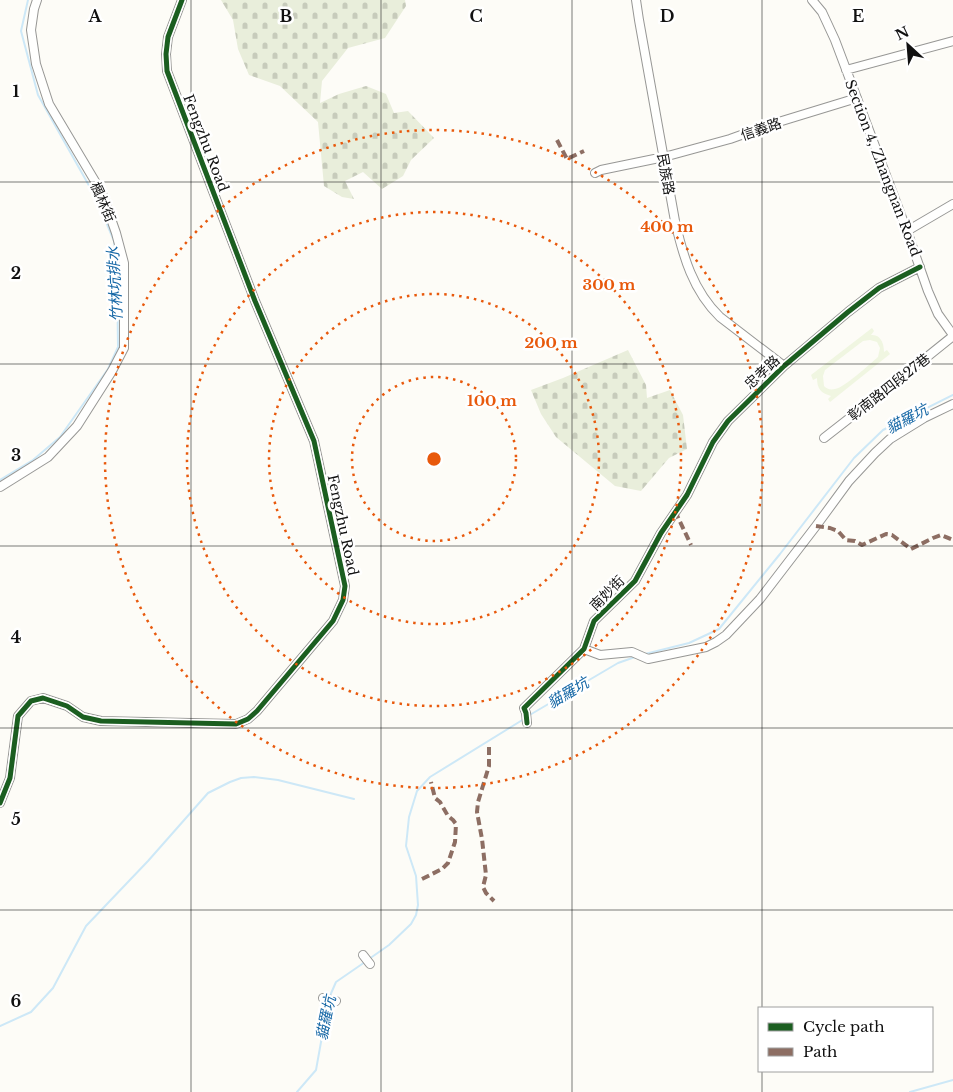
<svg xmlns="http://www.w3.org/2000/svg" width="953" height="1092" viewBox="0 0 953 1092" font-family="'Libre Baskerville','Noto Sans TC',serif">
<defs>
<pattern id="cemetery-stones" width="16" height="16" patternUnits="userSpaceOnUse" patternTransform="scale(1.25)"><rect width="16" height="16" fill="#e9eedb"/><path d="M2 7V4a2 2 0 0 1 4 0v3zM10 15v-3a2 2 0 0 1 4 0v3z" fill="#c7cbbb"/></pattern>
</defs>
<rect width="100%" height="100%" fill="#fdfcf7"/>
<!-- cemetery -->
<path fill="url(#cemetery-stones)" d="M221,0H405L406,6L385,38L348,48L322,81L320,103L339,94L366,86L386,94L394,113L408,111L434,138L411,160L403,176L382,189L363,172L345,181L354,199L342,197L324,186L318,122L280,86L249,75L238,49L233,20Z
M628,350L646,385L647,398L670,390L683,415L687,449L669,458L641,491L615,486L556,437L541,414L531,390L563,378Z"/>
<!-- pitch -->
<path fill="#f0f6e1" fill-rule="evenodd" d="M872,328L874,331L871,335C881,334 884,344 884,352L887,350L890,354L830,402L828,399L831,396C821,393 817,389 817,378L813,380L811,375ZM870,340L877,342L880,348L878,357C870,364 844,388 835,389C830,390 827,389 824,386L823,376L825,370L863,341Z"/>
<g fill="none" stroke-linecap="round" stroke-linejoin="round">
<!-- stream -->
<path stroke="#cde8f7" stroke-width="2" d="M0,480L33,460L60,437L108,369L118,347L117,271L114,241L96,198L38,95L21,31L28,0
M645,654L689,643L719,629L780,554L854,458L883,430L953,395
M528,716L618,663L635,657
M369,959L389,945L411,924L416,915L418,905L416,876L406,846L409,817L417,791L430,777L524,719
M329,998L336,982L365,962
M0,1026L31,1012L53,988L86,926L148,861L208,793L230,782L241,778L254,777L278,780L354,799
M297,1092L316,1070L328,1003
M910,1092L953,1080"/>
<defs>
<path id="minor" d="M636,0L639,20L675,221C683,256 693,291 720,317L784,366
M812,0L822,12L835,40L907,231L928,291L938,314L953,335
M846,70L953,41
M595,173L601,170L664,157L730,139L772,124L857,98
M907,231L953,204
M824,438L897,381L953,336
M0,487L48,457L77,426L112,371L124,348V263L116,233L102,193L49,104L36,64L31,30L34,9L37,0
M584,649L600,655L632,652L648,659L706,647L716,642L726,635L760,599L816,526L849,481L875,453L890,439L924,418L953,404
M527,723L526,713L524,708L584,649L594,621L635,581L661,533L687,495L713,442L728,421L784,366L848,312L879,288L920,267
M0,803L10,778L18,716L31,701L43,698L67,706L83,717L101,721L236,724L248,719L257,711L333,621L343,600L345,586L314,441L255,301L167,71L166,54L168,37L182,0
M363,955L370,964
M323,998L336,1001"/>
</defs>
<!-- minor casing -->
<use href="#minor" stroke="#979795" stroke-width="10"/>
<!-- minor -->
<use href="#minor" stroke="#fffffe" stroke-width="8"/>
<!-- quiet -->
<path stroke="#8d6e63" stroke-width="4" stroke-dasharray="8 4" stroke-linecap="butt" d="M557,140L567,159L584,151
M675,511L691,545
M816,526L830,528L838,531L846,540L855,541L862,545L886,534L892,535L911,549L933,538L941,535L953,540
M489,747V766L478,802L477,812L482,839L486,875L483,887L486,893L494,901
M422,879L442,869L448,863L455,842L456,824L453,820L448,816L440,802L435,798L431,782"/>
<defs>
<path id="cycleway" d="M527,723L526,713L524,708L584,649L594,621L635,581L661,533L687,495L713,442L728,421L784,366L848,312L879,288L920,267
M0,803L10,778L18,716L31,701L43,698L67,706L83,717L101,721L236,724L248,719L257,711L333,621L343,600L345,586L314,441L255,301L167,71L166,54L168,37L182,0"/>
</defs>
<!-- cycleway casing -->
<use href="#cycleway" stroke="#fff" stroke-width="8"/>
<!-- cycleway -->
<use href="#cycleway" stroke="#1b5e20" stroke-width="5"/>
</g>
<!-- grid -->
<path fill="none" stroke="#111" stroke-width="1" stroke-opacity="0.55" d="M191,0V1092M381,0V1092M572,0V1092M762,0V1008M0,182H953M0,364H953M0,546H953M0,728H953M0,910H953M762,1071V1092"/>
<!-- distance rings -->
<g fill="none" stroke="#e8590c" stroke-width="2.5" stroke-dasharray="2.5 5">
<circle cx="434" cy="459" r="82"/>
<circle cx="434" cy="459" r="165"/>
<circle cx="434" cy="459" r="247"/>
<circle cx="434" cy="459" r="329"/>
</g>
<g text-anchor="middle" stroke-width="5" stroke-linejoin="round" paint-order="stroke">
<!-- street labels -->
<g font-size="14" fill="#111" stroke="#fff">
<text transform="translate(761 129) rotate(-19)" y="5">信義路</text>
<text transform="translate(206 143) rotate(69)" y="5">Fengzhu Road</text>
<text transform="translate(883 168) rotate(69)" y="5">Section 4, Zhangnan Road</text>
<text transform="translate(666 174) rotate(80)" y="5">民族路</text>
<text transform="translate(103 202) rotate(66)" y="5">楓林街</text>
<text transform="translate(762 372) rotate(-43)" y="5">忠孝路</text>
<text transform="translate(889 387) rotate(-38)" y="5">彰南路四段27巷</text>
<text transform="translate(343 525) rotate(78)" y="5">Fengzhu Road</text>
<text transform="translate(607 593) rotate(-45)" y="5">南妙街</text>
</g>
<!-- water labels -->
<g font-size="15" font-style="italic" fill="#1768a6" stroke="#fff">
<text transform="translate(115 284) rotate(-93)" y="5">竹林坑排水</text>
<text transform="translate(907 419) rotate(-28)" y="5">貓羅坑</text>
<text transform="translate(568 693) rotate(-31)" y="5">貓羅坑</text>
<text transform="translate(326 1018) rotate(-78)" y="5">貓羅坑</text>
</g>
</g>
<g font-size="16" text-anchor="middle" font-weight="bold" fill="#111" stroke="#fff" stroke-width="5" stroke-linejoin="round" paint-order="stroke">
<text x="95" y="22">A</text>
<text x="286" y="22">B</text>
<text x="476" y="22">C</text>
<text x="667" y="22">D</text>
<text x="858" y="22">E</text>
<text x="16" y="97">1</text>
<text x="16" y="279">2</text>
<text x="16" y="461">3</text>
<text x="16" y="643">4</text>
<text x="16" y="825">5</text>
<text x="16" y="1007">6</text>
</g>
<circle cx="434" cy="459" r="8" fill="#e8590c" stroke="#fff" stroke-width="2.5"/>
<g font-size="15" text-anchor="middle" font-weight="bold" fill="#e8590c" stroke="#fff" stroke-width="5" stroke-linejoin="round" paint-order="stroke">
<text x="667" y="232">400 m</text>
<text x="609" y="290">300 m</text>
<text x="551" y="348">200 m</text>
<text x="492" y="406">100 m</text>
</g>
<!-- legend -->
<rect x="758" y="1007" width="175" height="65" fill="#ffffff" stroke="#a0a0a0"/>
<rect x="768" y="1023" width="25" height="8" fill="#1b5e20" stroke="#a0a0a0"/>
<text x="803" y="1032" font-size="15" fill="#111111">Cycle path</text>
<rect x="768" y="1048" width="25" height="8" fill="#8d6e63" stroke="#a0a0a0"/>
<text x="803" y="1057" font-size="15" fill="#111111">Path</text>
<!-- north arrow -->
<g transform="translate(908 45) rotate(334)" stroke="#ffffff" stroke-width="4" paint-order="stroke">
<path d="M0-4L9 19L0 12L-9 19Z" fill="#111111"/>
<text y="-8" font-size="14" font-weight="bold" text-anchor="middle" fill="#111111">N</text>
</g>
</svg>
